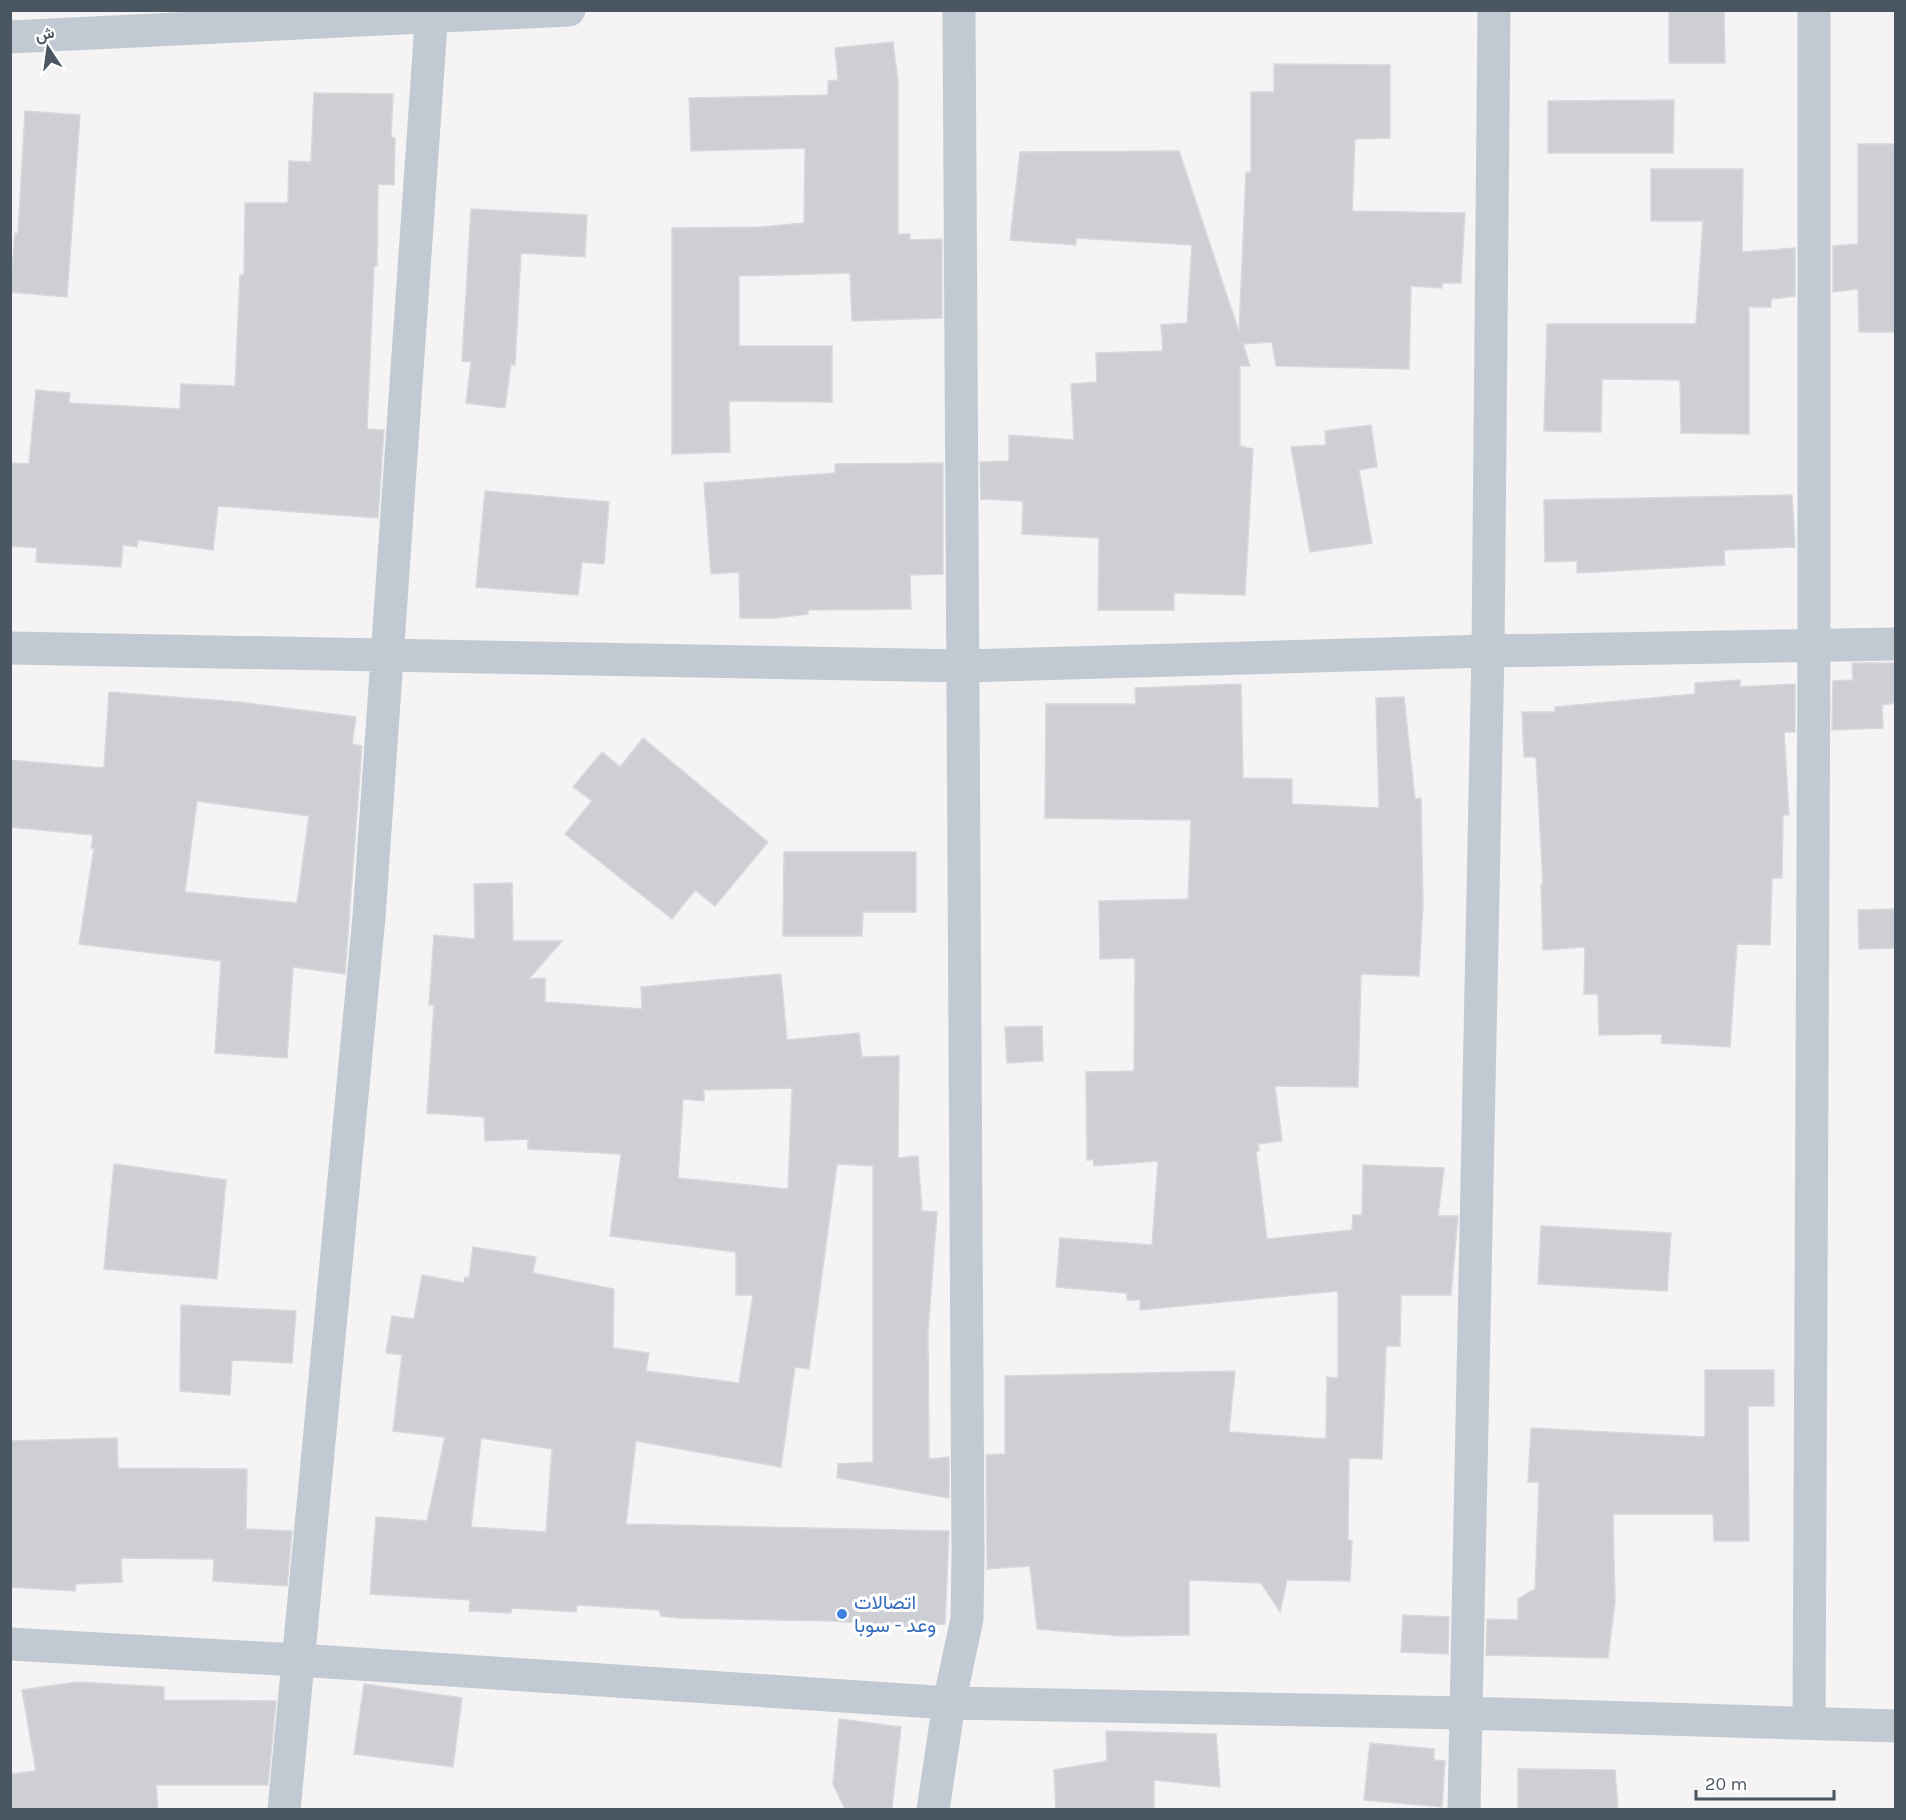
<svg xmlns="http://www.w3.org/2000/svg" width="1906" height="1820" viewBox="0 0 1906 1820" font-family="Karla,Vazirmatn,sans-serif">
<rect width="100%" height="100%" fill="#f5f3f3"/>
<!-- building -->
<path fill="#cdcfd5" stroke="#d7d9de" stroke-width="1.5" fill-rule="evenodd" d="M1669,10H1724L1725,63H1669Z
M893,42L898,82V234H910V240L942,239V318L852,321L850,273L739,276V346H832V402L729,401L730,452L672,454V228L762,227L804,223L805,148L691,151L689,98L828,95V81L838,80L835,48Z
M1274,64L1390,65V138L1355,139L1352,211L1465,213L1461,283H1442V288L1411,286L1409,369L1276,366L1272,342L1243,344L1250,366H1240V446L1253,449L1245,595L1174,593V610H1098L1099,538L1022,534L1023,501L981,499L980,462L1009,461V435L1074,440L1071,384L1097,382L1096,353L1163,351L1161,325L1187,323L1192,245L1076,238V245L1010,240L1020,152L1179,151L1239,332L1246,172H1251V92H1274Z
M314,93L393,94L391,137L395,138L394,185L378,184L377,266H374L367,429L384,430L378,518L218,506L213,550L138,540L137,547L123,545L121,567L36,562L37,548L10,546V463L29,464L36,390L70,393L69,403L180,409L181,384L235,386L240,275H244L245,203H288L289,161L311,162Z
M1674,100L1673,153H1548V101Z
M25,111L80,115L67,297L10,292L15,233L18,234Z
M1858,144H1896V332H1859L1858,289L1833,292V246L1858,244Z
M1651,169H1743L1742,252L1795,248V296L1771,299V307H1749V434L1681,433L1680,380L1602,379L1601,432L1544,431L1547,324H1696L1703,221H1651Z
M471,209L587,215L585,257L521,253L515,365L511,364L505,408L466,403L471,362L462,361Z
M1371,425L1377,467L1359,470L1372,543L1310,552L1291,447L1326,445L1325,431Z
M943,463V574L910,575L911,609L808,610V614L774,618H740L739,572L711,574L704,483L835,473V464Z
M485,491L609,502L604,564L582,562L578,595L476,587Z
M1792,495L1795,547L1724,550L1725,565L1577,573V561L1545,562L1544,500Z
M1852,663H1896V703L1882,705L1883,728L1832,730L1833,681L1853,680Z
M1740,680V687L1795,684V732H1784L1789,815H1783L1782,878H1772L1770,945L1737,944L1730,1047L1661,1043L1662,1034L1599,1035L1598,994H1584L1585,947L1543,950L1541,884H1543L1536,757H1524L1522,712H1555V707L1695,694V683Z
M1241,684L1243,778L1292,779V804L1379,808L1376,698L1404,697L1415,799L1421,798L1423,905L1419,976L1361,974L1358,1087L1275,1086L1282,1141L1258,1144L1259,1151H1256L1267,1239L1352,1230L1353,1215H1362L1363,1165L1444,1168L1438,1216H1458L1451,1295H1401L1400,1346H1386L1382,1459L1349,1458L1348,1540L1352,1541L1350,1581L1287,1580L1280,1612L1261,1583L1189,1580V1635L1123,1636L1037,1629L1030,1566L987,1569L986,1455L1005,1454V1376L1235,1371L1229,1432L1326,1439L1327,1377L1338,1378V1291L1140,1310V1300H1127V1293L1056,1287L1060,1238L1152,1245L1158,1161L1094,1166L1093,1159L1087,1160L1086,1072L1134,1071L1135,958L1100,959L1099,901L1188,899L1191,820L1045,818L1046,704H1136L1135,688Z
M109,692L239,702L356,717L352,744L362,746L345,974L293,967L287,1058L215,1053L221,961L79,944L94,848H91L93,835L10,827V760L104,768ZM197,801L309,816L297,903L185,892Z
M643,738L768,842L715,906L695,890L672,919L565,834L592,801L573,787L602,752L620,767Z
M784,852H916V912H863L862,936H783Z
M512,883L513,941H562L529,979L545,978V1002L642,1009L641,987L781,974L787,1040L859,1033L862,1057L899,1056L898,1158L918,1156L922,1211L937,1212L928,1332L929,1459L949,1457V1498L837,1478L838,1464L873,1462V1166L837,1164L809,1369L795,1367L781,1467L636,1441L626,1524L949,1531L945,1624L907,1626L832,1621L678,1618L661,1616L659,1610L577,1605L576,1612L512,1608L511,1613L469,1611L470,1600L370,1594L376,1517L427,1521L445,1437L393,1431L402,1355L386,1353L392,1316L414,1319L422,1275L464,1283L465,1277L469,1278L473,1247L536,1257L533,1273L614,1289L613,1348L649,1353L646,1371L739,1383L753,1295H736V1252L610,1236L621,1154L528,1149V1139L485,1141L484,1117L427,1113L434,1005H429L434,935L475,939L474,884ZM792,1088L788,1189L678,1178L683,1099L704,1101V1090ZM481,1438L552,1449L546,1532L471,1527Z
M1896,909V948L1859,949L1858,910Z
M1042,1026L1043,1061L1007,1063L1005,1027Z
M114,1164L226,1180L217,1279L104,1269Z
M1541,1226L1671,1233L1667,1291L1538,1284Z
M181,1305L296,1311L292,1363L232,1360L230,1395L180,1391Z
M1705,1370H1774V1406H1748L1749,1541H1714L1713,1514H1613L1615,1601L1608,1658L1486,1655L1487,1619L1518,1620V1599L1535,1589L1539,1482H1528L1531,1428L1705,1437Z
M117,1438L118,1468L247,1469L246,1529L292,1531L287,1586L213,1581L214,1559L121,1558L122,1582L76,1584L75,1591L10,1587V1441Z
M1403,1615L1449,1617L1448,1654L1401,1652Z
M77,1682L164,1687V1700L276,1701L268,1785H156L158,1809H10V1774L36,1771L22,1690Z
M364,1684L462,1698L453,1767L354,1754Z
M839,1719L901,1727L892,1809H845L833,1784Z
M1106,1731L1216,1734L1220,1787L1154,1780V1809H1056L1054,1770L1107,1761Z
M1370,1743L1434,1749V1760L1445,1761L1442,1807L1364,1800Z
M1518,1769L1615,1770L1618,1809H1518Z"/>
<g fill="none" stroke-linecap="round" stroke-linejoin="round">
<!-- minor -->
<path stroke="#c1cad2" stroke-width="33" d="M10,37L569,10
M10,648L964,666L1488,651L1896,644
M10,1644L298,1660L949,1703L1464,1713L1896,1726
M1809,1723L1814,645V10
M284,1810L369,917L432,10
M933,1810L949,1703L967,1619L968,1554L959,10
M1464,1810L1488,651L1494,10"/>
</g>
<!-- markers -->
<circle fill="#3f7fe0" stroke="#fff" stroke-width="2" cx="842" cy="1614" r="6"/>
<g text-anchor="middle" stroke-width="6" stroke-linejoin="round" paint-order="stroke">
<!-- shop labels -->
<g font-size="20" fill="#366cbe" stroke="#fff" text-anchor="start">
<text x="854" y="1609">اتصالات<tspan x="854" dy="23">وعد - سوبا</tspan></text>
</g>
</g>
<!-- border -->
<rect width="1906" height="1820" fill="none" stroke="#4a5661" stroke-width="24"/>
<!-- north arrow -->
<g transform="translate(48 48) rotate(347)" stroke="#ffffff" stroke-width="4.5" paint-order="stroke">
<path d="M0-4.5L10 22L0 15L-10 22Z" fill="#4a5661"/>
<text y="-9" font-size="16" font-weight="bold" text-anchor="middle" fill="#4a5661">ش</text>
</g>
<!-- scale -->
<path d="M1696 1790v9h138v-9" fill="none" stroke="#4a5661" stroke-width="3"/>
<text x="1705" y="1790" font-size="18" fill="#4a5661" stroke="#ffffff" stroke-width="4.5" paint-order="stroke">20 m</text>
</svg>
